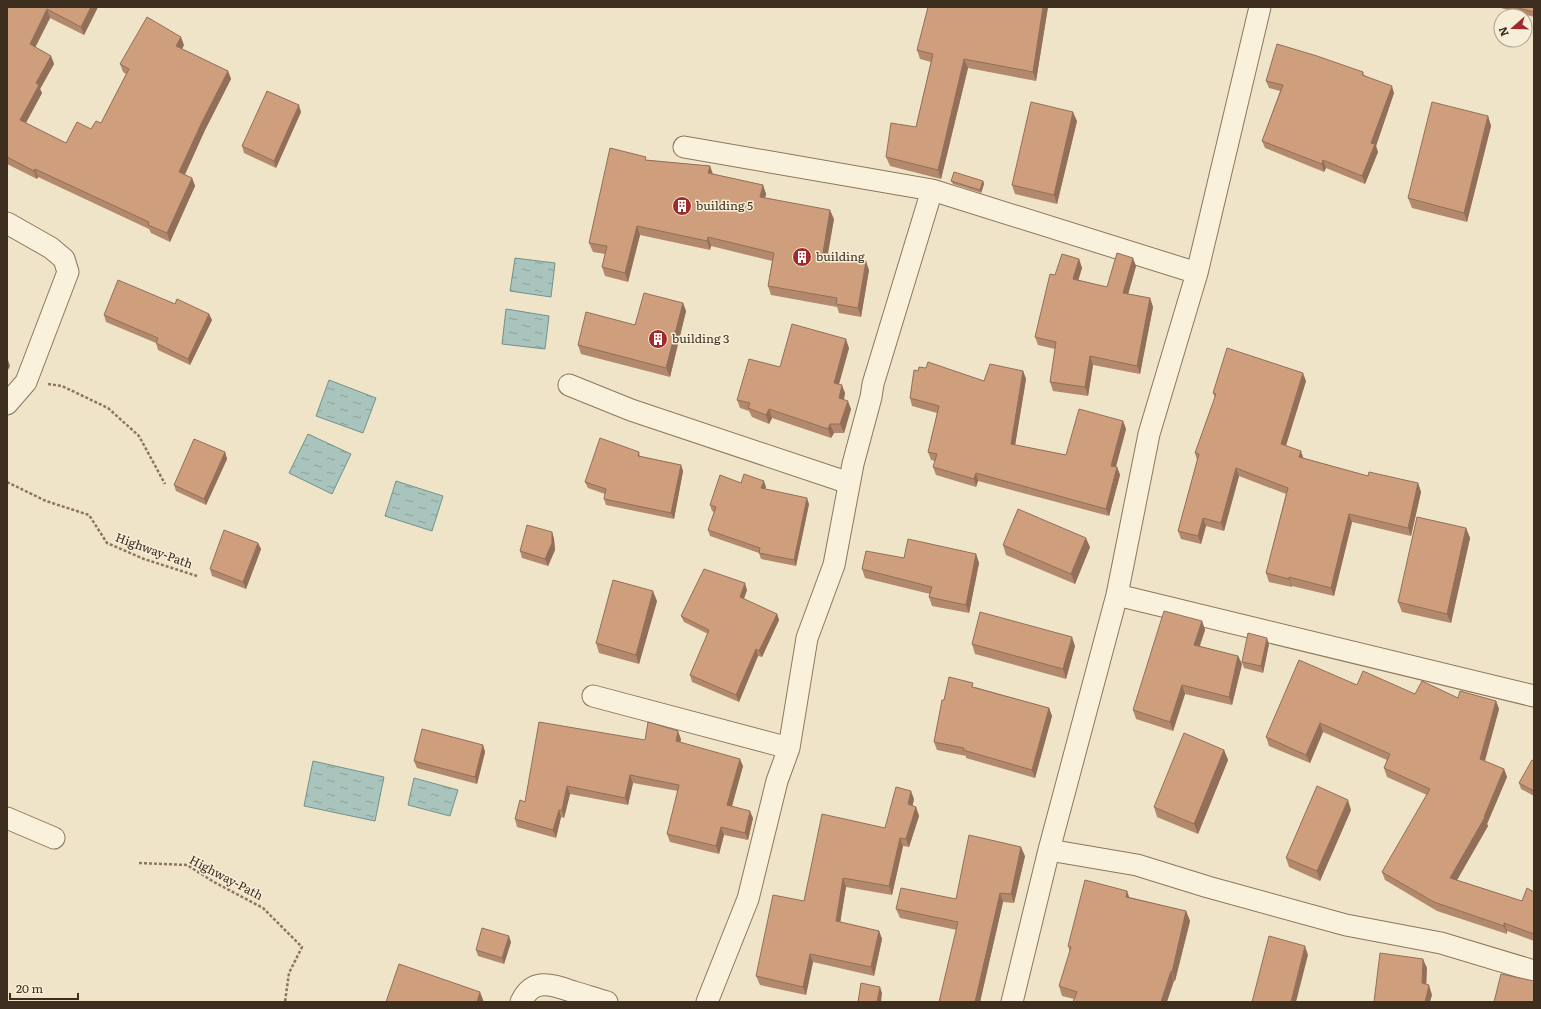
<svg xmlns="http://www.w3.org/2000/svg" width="1541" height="1009" viewBox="0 0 1541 1009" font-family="Literata,serif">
<defs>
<pattern id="water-ripples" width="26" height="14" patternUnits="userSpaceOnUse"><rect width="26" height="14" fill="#a9c4bc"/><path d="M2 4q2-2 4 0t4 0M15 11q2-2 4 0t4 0" fill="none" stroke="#8ba098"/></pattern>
</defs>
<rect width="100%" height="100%" fill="#f0e4c8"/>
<!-- water -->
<path fill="url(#water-ripples)" stroke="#6f938a" d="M515,258L555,263L551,297L510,291Z
M506,309L549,316L545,349L502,344Z
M329,380L376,398L363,433L316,416Z
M308,434L351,454L332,494L289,473Z
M396,481L443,496L432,531L385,516Z
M313,761L384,777L375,821L304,806Z
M414,778L458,790L450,816L408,805Z"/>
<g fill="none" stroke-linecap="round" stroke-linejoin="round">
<defs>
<path id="street" d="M684,147L932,190
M7,223L51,248L64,259L68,272L26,382L7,404
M569,385L631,410L849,483
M1117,595L1534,696
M593,696L789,748
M7,818L54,838
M1049,850L1137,865L1208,887L1346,925L1441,943L1534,971
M521,1002C533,976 553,985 574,992C585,995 596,999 607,1002
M707,1002L748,899L777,781L789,748L807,638L834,565L853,464L871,397L873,384L932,190L1197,273
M1012,1002L1049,850L1117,595L1149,434L1197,273L1260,7"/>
</defs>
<!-- street casing -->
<use href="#street" stroke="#8d765c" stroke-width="23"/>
<!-- path -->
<path stroke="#8d765c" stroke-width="2.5" stroke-dasharray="3 2" stroke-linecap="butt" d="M48,384L62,386L108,408L139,436L165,484
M7,482L46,501L89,515L107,543L144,559L197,576
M139,863L187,865L214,882L263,908L302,947L289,973L285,1002"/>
<!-- street -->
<use href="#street" stroke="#faf1dc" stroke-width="21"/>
</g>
<!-- wall -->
<path fill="#b2896c" d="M7,7H98L84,35L50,18L35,47L51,56L54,64L40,89L42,93L26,123L66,143L101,123L126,74L123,72L120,64L184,45L182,49L228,71L231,79L205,130L185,175L192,178L195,186L170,242L151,233L149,229L38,177L37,179L7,164Z
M1048,7L1036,81L968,68L941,179L890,166L886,157L916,127L931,62L920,59L917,50Z
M1497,7H1534V17Z
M1363,72L1364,75L1394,93L1376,146L1378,152L1365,184L1326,168L1324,172L1265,148L1262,141L1280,91L1269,88L1266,81Z
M301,112L276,168L244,153L242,146Z
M1488,116L1491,126L1467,222L1412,208L1408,198Z
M1077,121L1057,204L1015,194L1012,185Z
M647,160L710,166L713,174L763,185L766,194L765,198L834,219L828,254L869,270L861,317L839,313L837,307L771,295L768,286L772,261L711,246L710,250L640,235L628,282L605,276L602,267L605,254L593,252L589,243Z
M951,181H983L984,184L981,193L953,184Z
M1079,259L1082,268L1078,280L1107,287L1136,266L1128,294L1150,298L1153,307L1140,374L1093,365L1088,396L1053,391L1050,382L1055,349L1038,345L1035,337L1055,275Z
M683,303L686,311L670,377L581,354L578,345L635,325Z
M175,304L209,314L212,320L190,365L158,350L156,343L106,322L104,315Z
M849,348L839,384L845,393L844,400L851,409L844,433H834L831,438L772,418L769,424L752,417L749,411L740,408L737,400L780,367Z
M1023,371L1026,379L1015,445L1066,455L1123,421L1126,429L1116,467H1117L1120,475L1109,516L978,481L976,487L936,475L933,467L935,461L931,460L928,452L937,413L912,406L910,398L984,381Z
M1306,381L1286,445L1303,458L1368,476L1418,483L1421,492L1411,536L1352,522L1334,596L1292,586V587L1269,582L1266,573L1286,494L1239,476L1224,531L1206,526L1201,544L1181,539L1178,531L1197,460L1195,453L1215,398L1213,393Z
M225,452L227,459L206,505L176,491L174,485Z
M639,452L640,456L681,465L683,471L674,519L606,505L604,499L605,494L588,488L585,482Z
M741,483L766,487L765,489L809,504L796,566L761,559L759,553L710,536L708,530L714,512L712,511L710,505Z
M1466,528L1470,538L1451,623L1402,612L1398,602Z
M552,532L554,539L555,550L548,566L522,558L520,551Z
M258,543L261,549L246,589L212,576L210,569Z
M1003,545L1090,547L1075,584L1006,555Z
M976,554L979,563L969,613L932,606L929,597L930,594L865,578L862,569Z
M747,590L744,599L777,614L779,620L762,657L758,656L739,702L692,682L690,675L708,634L684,622L681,616Z
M657,601L639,664L599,653L596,643Z
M1202,621L1205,630L1200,646L1238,656L1242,664L1232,705L1185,694L1173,731L1136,719L1133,710Z
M972,644L1075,646L1066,679L975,654Z
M1269,644L1263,673L1244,668L1242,662Z
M1357,685L1415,694L1496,701L1499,709L1485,761L1504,769L1507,777L1487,824L1488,826L1457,880L1522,901L1534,892V941L1507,931V934L1437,911L1385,880L1382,872L1427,795L1387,777L1384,768L1387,760L1323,732L1310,763L1269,746L1266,737Z
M975,687L1049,708L1052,716L1035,778L966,758V756L937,750L934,742L944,700Z
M681,739L680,742L743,766L732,806L753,818L748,840L724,835L719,854L670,842L667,834L678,791L633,783L628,805L570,794L564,818L561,817L556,838L517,827L515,819L525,802L645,740Z
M483,745L485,752L477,784L417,768L414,761Z
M1224,750L1228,760L1198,834L1157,817L1154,807Z
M1534,761V796L1521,789L1519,783Z
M914,799L912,806L916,807L919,816L909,847L903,846L892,895L846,887L840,922L879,931L882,939L874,976L813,962L806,995L760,985L756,976L804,901L885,828Z
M1351,810L1320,881L1289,867L1286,858Z
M1025,856L1014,903L1003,902L980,1002H939L957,930L900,918L896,909L956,899Z
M1127,891L1129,897L1186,911L1190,921L1175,981L1074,999L1062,996L1059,986L1070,952L1068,946Z
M511,942L504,964L478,956L476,950Z"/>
<!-- shaded-wall -->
<path fill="#916f58" d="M91,7H98L84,35L81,27Z
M1043,7H1048L1036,81L1033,72Z
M47,9L50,18L33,52L30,44Z
M181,37L184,45L179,54L176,46Z
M51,56L54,64L40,89L42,93L23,128L20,120L36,83Z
M964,59L968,68L941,179L938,170Z
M228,71L231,79L205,130L182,180L179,172L202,122Z
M1392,86L1394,93L1376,146L1378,152L1365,184L1362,176L1371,143Z
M299,105L301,112L276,168L274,161Z
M1073,112L1077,121L1057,204L1054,195Z
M1488,116L1491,126L1467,222L1464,213Z
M1323,160L1326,168L1324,172L1322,164Z
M710,166L713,175L708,173Z
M35,169L38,177L37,179L34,171Z
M192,178L195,186L170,242L167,233Z
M983,181L984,184L981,193L980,190Z
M763,185L766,194L763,206L760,197Z
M830,210L834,219L826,262L823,253Z
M637,226L640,235L628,282L625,273Z
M708,237L711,246L710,250L707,241Z
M1133,258L1136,266L1126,302L1123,293Z
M1079,259L1082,268L1076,288L1073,279Z
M866,261L869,270L861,317L858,308Z
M1150,298L1153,307L1140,374L1137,366Z
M683,303L686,311L670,377L666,368Z
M209,314L212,320L190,365L188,359Z
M846,339L849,348L837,391L834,383Z
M1090,356L1093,365L1088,396L1085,387Z
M7,357L10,366L7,372Z
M1023,371L1026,379L1014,452L1011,444Z
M1303,373L1306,381L1284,452L1281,444Z
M842,385L845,393L842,407L839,398Z
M848,401L851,409L844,433L840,424Z
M769,409L772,418L769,424L766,415Z
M1123,421L1126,429L1114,473L1111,466Z
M830,424L834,433L831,438L828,429Z
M1301,451L1304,460L1299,457Z
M225,452L227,459L206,505L204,499Z
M681,465L683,471L674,519L671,513Z
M1117,467L1120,475L1109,516L1106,509Z
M1236,468L1239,476L1224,531L1221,523Z
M976,473L978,481L976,487L974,479Z
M764,481L766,487L763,494L761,488Z
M1418,483L1421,492L1411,536L1408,528Z
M807,498L809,504L796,566L794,560Z
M1349,514L1352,522L1334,596L1331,588Z
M1203,518L1206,526L1201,544L1198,536Z
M1466,528L1470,538L1451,623L1447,614Z
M552,532L554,539L555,550L548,566L545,559Z
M1086,538L1090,547L1075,584L1071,574Z
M258,543L261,549L246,589L243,582Z
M976,554L979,563L969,613L966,605Z
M1289,577L1292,586V587L1289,579Z
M745,583L747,590L742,603L740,597Z
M653,591L657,601L639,664L636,655Z
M777,614L779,620L762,657L759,651Z
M1202,621L1205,630L1197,653L1194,645Z
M1072,637L1075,646L1066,679L1063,669Z
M1267,638L1269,644L1263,673L1261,666Z
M756,649L758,656L739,702L736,695Z
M1238,656L1242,664L1232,705L1229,697Z
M1182,685L1185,694L1173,731L1170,722Z
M1496,701L1499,709L1483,767L1480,759Z
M1049,708L1052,716L1035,778L1032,770Z
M1320,723L1323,732L1310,763L1306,755Z
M678,731L681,739L679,749L676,741Z
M483,745L485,752L477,784L475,777Z
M1224,750L1228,760L1198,834L1194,824Z
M740,759L743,766L730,813L727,805Z
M1504,769L1507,777L1487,824L1488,826L1453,887L1450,878L1484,817Z
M630,775L633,783L628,805L625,798Z
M567,786L570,794L564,818L562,810Z
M911,791L914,799L911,813L908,804Z
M1348,800L1351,810L1320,881L1317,871Z
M916,807L919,816L909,847L906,839Z
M559,810L561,817L556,838L553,830Z
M750,811L753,818L748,840L745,833Z
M721,827L724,835L719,854L716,846Z
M900,838L903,846L892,895L889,886Z
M1021,847L1025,856L1014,903L1011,894Z
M843,878L846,887L839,930L836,921Z
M1127,891L1130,900L1126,897Z
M1000,893L1003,902L980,1002H975Z
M1186,911L1190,921L1175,981L1172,972Z
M1504,923L1507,931V934L1504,926Z
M879,931L882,939L874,976L871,967Z
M509,936L511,942L504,964L502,958Z
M1305,946L1308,955L1296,1002H1291Z
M810,954L813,962L806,995L803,987Z
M1423,959L1427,968L1426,992L1422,983Z
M1171,971L1174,981L1167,1002H1161Z
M1429,985L1432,995L1430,1002H1425Z
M880,987L882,993L881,1002H877Z
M480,992L484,1002H477Z"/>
<!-- building -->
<path fill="#cf9f7d" stroke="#916f58" d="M7,7H91L81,27L47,9L30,44L51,56L36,83L39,85L20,120L66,143L77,122L91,129L96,121L101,123L129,69L120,64L147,17L181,37L176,46L228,71L202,122L179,172L192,178L167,233L148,225L149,222L35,169L34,171L7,157Z
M928,7H1043L1033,72L964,59L938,170L886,157L891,123L916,127L933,54L917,50Z
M1515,7H1534V12Z
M1277,44L1317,56L1363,72L1362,75L1392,86L1371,143L1375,144L1362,176L1323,160L1322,164L1262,141L1283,85L1266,81Z
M267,91L299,105L274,161L242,146Z
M1031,102L1073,112L1054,195L1012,185Z
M1432,102L1488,116L1464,213L1408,198Z
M610,148L646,157L645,160L710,166L708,173L763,185L760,197L830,210L823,253L866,261L858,308L836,304L837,298L768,286L774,253L708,237L707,241L637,226L625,273L602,267L607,246L589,243Z
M954,172L983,181L980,190L951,181Z
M1117,253L1133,258L1123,293L1150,298L1137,366L1090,356L1085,387L1050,382L1056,342L1035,337L1050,274L1055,275L1062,254L1079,259L1073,279L1107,287Z
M118,280L175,304L177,299L209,314L188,359L156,343L158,338L104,315Z
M644,293L683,303L666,368L578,345L586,312L635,325Z
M792,324L846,339L834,383L842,385L839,398L848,401L840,424H830L828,429L769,409L766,415L748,408L750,403L737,400L749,359L780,367Z
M1227,348L1303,373L1281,444L1301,451L1299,457L1368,476L1369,472L1418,483L1408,528L1349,514L1331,588L1289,577V579L1266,573L1288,488L1236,468L1221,523L1203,518L1198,536L1178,531L1199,454L1195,453L1216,394L1213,393Z
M928,362L984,381L990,364L1023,371L1011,444L1066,455L1079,409L1123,421L1111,466L1117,467L1106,509L976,473L974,479L933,467L937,454L928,452L939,406L910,398L914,370L918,371L919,367L926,368Z
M600,438L639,452L638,456L681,465L671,513L604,499L606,489L585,482Z
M194,439L225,452L204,499L174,485Z
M744,474L764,481L761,488L807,498L794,560L759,553L760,548L708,530L716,507L710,505L720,475L741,483Z
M1018,509L1086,538L1071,574L1003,545Z
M1417,517L1466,528L1447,614L1398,602Z
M527,525L552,532V543L545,559L520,551Z
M224,530L258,543L243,582L210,569Z
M908,539L976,554L966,605L929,597L932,587L862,569L866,551L904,558Z
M704,569L745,583L740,597L777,614L759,651L756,649L736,695L690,675L709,630L681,616Z
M613,580L653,591L636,655L596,643Z
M1164,611L1202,621L1194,645L1238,656L1229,697L1182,685L1170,722L1133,710Z
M980,612L1072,637L1063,669L972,644Z
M1248,633L1267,638L1261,666L1242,662Z
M1299,660L1357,685L1363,671L1415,694L1422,681L1458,698L1460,691L1496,701L1480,759L1504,769L1484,817H1485L1450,878L1522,901L1527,888L1534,892V934L1504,923V926L1434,902L1382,872L1430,789L1384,768L1390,754L1320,723L1306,755L1266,737Z
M949,677L973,683L972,687L1049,708L1032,770L963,750L964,748L934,742L942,700H944Z
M539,722L645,740L648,722L678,731L676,741L740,759L727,805L750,811L745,833L721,827L716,846L667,834L679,785L630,775L625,798L567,786L562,810H559L553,830L515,819L520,800L525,802Z
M422,729L483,745L475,777L414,761Z
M1184,733L1224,750L1194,824L1154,807Z
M1532,760L1534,761V791L1519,783Z
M1317,786L1348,800L1317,871L1286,858Z
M896,787L911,791L908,804L916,807L906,839L900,838L889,886L843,878L836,921L879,931L871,967L810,954L803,987L756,976L773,895L804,901L822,814L885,828Z
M969,835L1021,847L1011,894L1000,893L975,1002H939L958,922L896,909L901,888L956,899Z
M1085,880L1127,891L1126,897L1186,911L1172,972L1171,971L1161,1002H1073L1077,992L1059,986L1071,947L1068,946Z
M482,928L509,936L502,958L476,950Z
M1269,936L1305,946L1291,1002H1252Z
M1380,953L1423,959L1422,983L1429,985L1425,1002H1374Z
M399,964L480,992L477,1002H386Z
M1501,974L1534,981V1002H1494Z
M861,983L880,987L877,1002H858Z"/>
<!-- icons -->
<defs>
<symbol id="building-disc" viewBox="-11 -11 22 22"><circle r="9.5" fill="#9e2a2b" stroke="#f7eed8"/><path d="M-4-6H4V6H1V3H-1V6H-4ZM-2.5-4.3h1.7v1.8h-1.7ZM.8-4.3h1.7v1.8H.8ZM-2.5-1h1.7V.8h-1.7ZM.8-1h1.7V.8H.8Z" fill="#fff"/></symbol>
</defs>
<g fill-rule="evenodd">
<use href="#building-disc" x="671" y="195" width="22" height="22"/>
<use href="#building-disc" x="791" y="246" width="22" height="22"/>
<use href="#building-disc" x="647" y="328" width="22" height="22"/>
</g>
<g text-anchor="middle" stroke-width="3" stroke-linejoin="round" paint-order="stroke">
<!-- poi labels -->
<g font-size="12" fill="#3d2e20" stroke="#f7eed8" text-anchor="start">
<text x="696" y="210">building 5</text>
<text x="816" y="261">building</text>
<text x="672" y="343">building 3</text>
</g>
<!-- street labels -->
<g font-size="12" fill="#3d2e20" stroke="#f7eed8">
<text transform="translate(154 551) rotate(20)" y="4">Highway-Path</text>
<text transform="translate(226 878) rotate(28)" y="4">Highway-Path</text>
</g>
</g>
<!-- border -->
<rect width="1541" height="1009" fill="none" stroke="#3d2e20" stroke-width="16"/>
<!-- north arrow -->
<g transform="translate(1513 28) rotate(250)"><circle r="19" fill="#f7eed8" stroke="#ada18e"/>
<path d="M0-3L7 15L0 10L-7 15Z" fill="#9e2a2b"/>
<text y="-6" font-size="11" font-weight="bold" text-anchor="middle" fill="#3d2e20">N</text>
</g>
<!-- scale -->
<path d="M10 993v6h68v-6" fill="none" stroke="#3d2e20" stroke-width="2"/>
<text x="16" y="993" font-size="12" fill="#3d2e20" stroke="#f7eed8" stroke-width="3" paint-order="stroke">20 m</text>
</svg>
